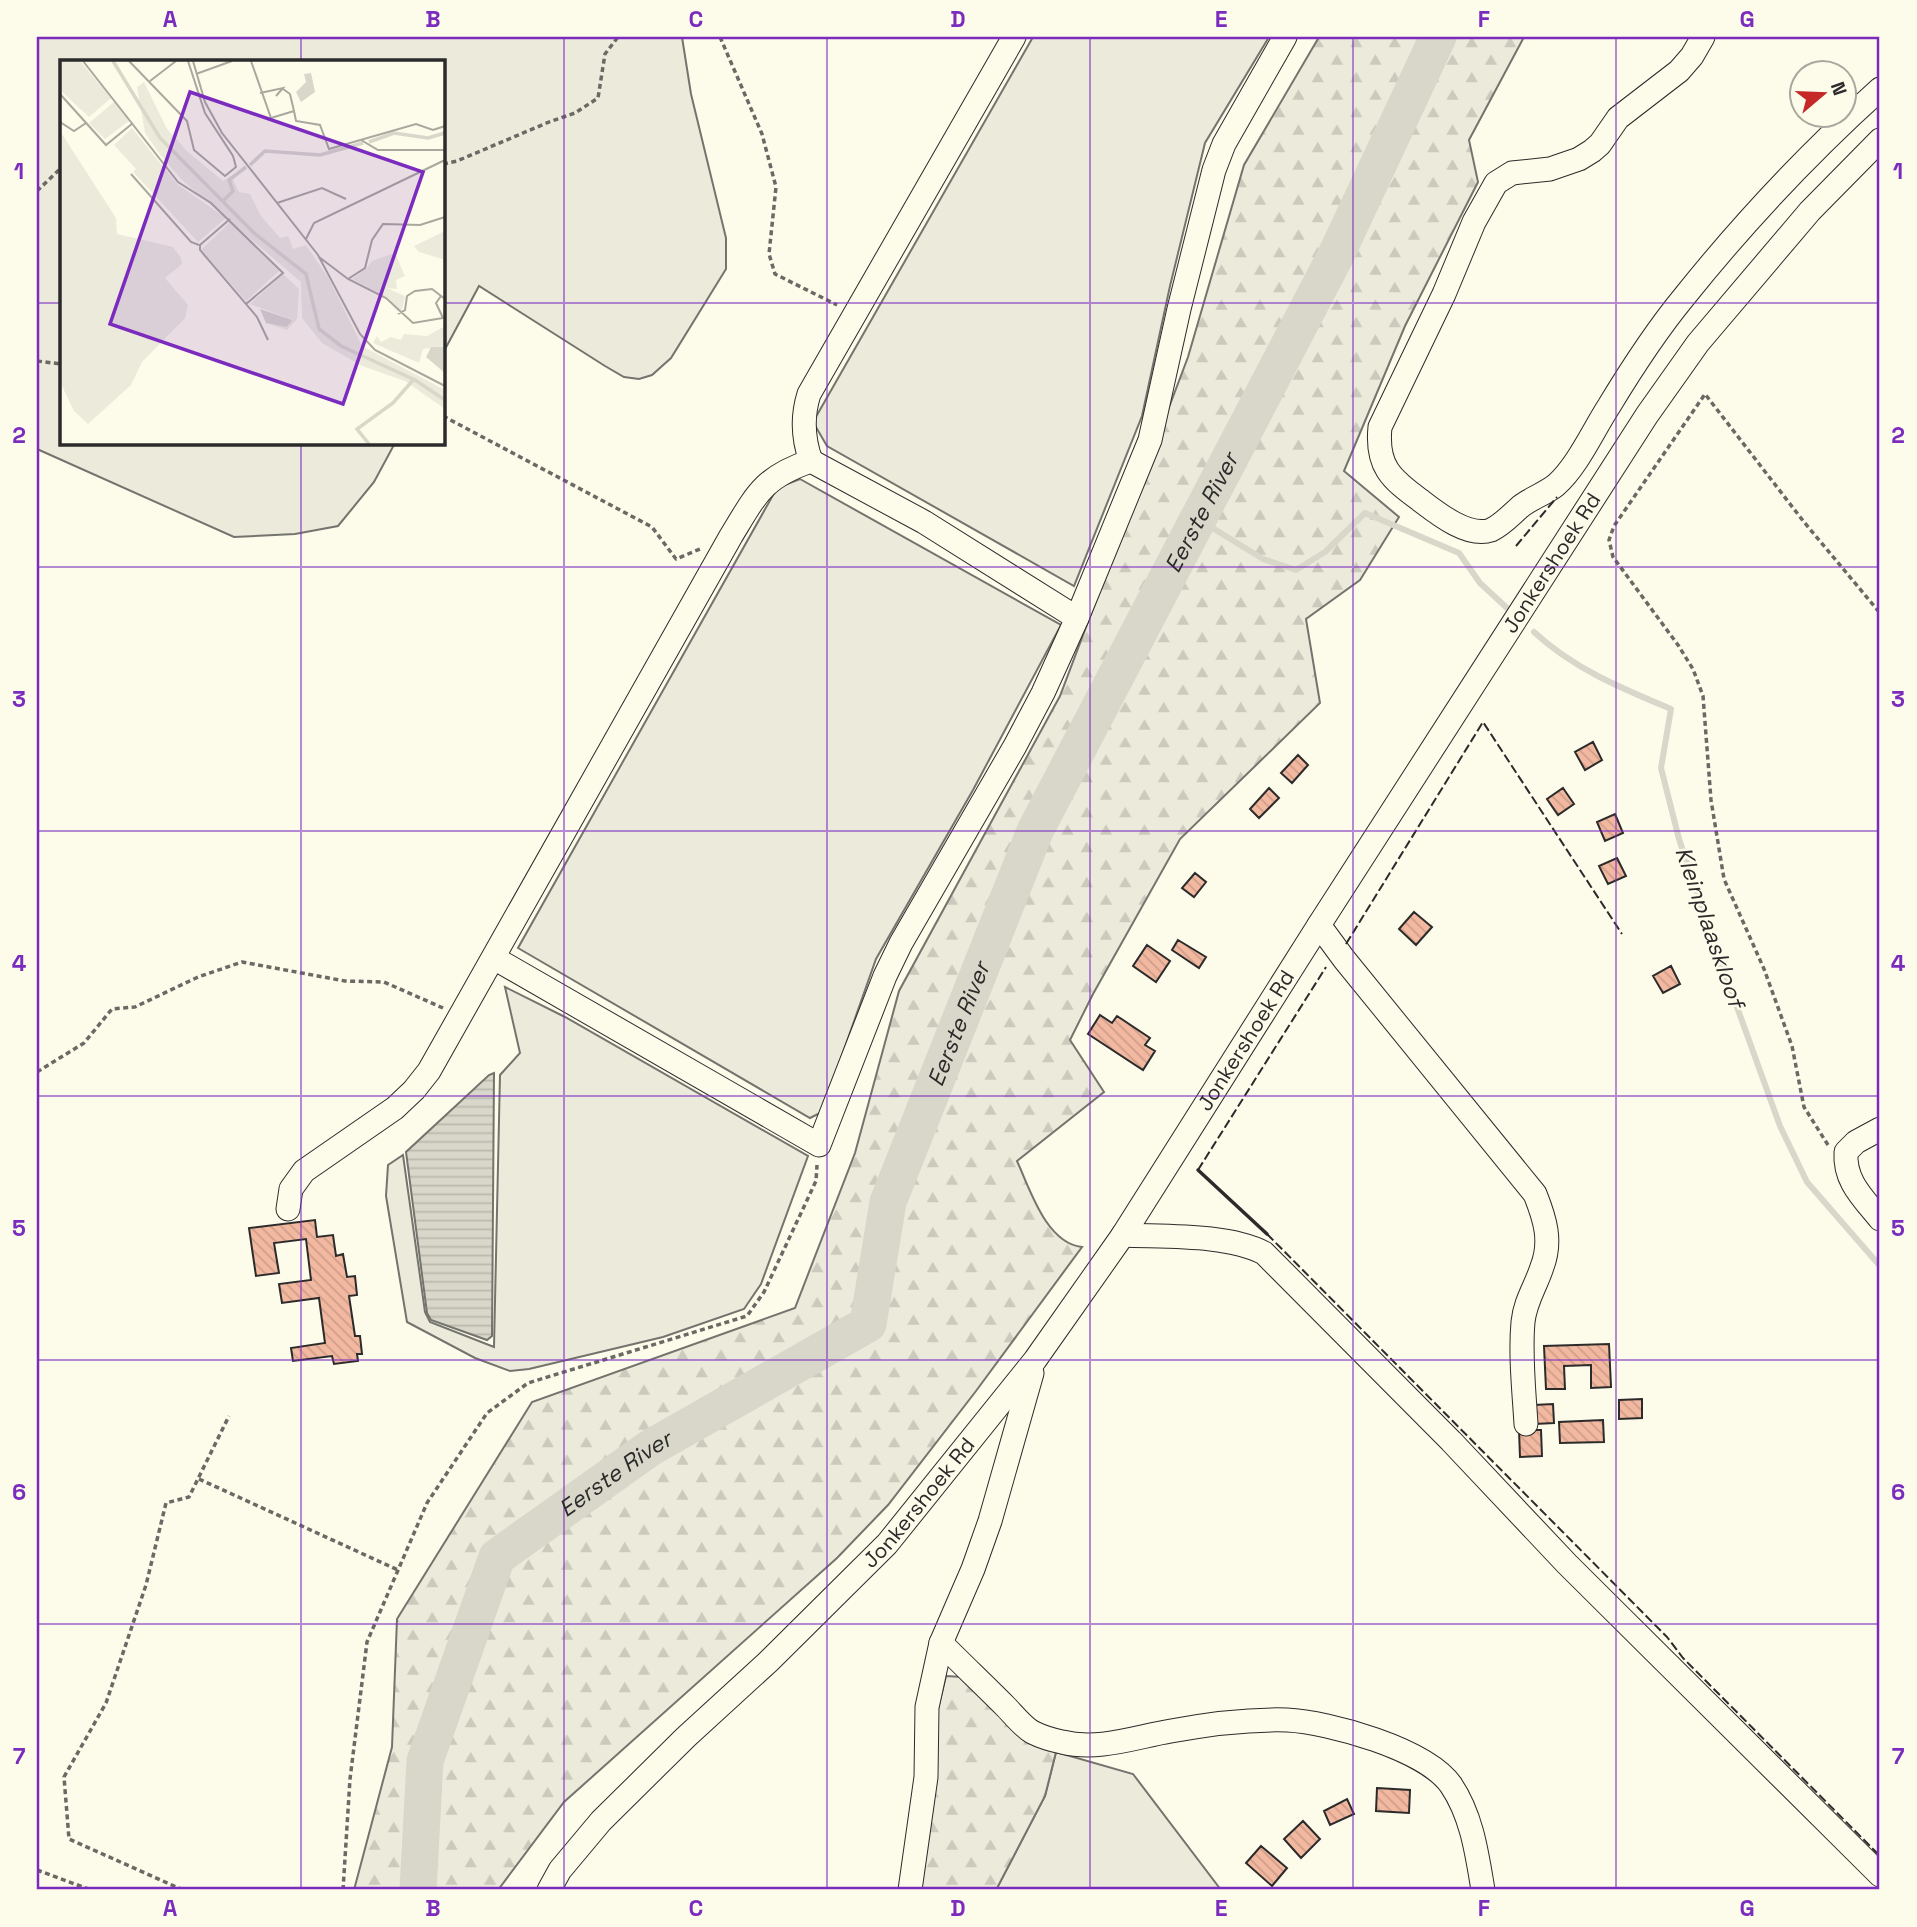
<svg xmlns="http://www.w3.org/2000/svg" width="1917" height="1927" viewBox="0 0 1917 1927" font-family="'Space Grotesk',sans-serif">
<defs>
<pattern id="forest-firs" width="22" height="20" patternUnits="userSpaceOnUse" patternTransform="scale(1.75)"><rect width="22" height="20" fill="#ecebdb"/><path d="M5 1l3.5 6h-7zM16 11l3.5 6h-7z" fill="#cbcabc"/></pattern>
<pattern id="water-rules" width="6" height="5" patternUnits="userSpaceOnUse" patternTransform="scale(1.75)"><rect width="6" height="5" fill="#d8d7c9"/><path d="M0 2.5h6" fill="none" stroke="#bab9ad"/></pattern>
<pattern id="building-back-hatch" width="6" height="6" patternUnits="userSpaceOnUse" patternTransform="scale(1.75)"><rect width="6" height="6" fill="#f2b8a0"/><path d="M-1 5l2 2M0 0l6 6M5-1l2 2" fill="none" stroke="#d09e8a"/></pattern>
</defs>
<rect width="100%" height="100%" fill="#fdfbea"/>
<!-- grass -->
<path fill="#ecebdb" stroke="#74746e" stroke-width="2" d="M37,37H682L691,94L726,238V269L671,358L652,375L639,379L624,377L605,366L479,286L443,353V61H61V443H395L374,482L338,526L295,534L234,537L37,449Z
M1033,37H1269L1205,143L1170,286L1142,416L1074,586L827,446L813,422Z
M800,479L1061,625L973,790L876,959L822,1112L810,1118L518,948L777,488Z
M505,987L565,1017L808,1156L761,1284L744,1309L663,1337L529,1369L510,1371L475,1358L407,1322L386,1196L388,1165L403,1155L425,1312L430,1322L494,1347L500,1075L520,1053Z
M1056,1752L1133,1774L1221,1890H996L1045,1796Z"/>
<!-- forest -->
<path fill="url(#forest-firs)" stroke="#74746e" stroke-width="2" d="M1319,37H1524L1469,140L1478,182L1405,326L1344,471L1399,517L1360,580L1306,619L1320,703L1180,839L1093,994L1070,1040L1104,1092L1017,1161C1030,1189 1046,1243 1082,1247L976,1391L888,1505L837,1558L564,1802L498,1890H354L392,1747L397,1619L532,1402L795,1308L855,1153L899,991L1060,696L1188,357L1244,165Z
M946,1676L962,1677L1056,1752L1045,1796L996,1890H920L937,1713Z"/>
<!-- water -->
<path fill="url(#water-rules)" stroke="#74746e" stroke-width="2" d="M494,1073L492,1336L487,1340L431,1320L427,1313L406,1152L489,1075Z"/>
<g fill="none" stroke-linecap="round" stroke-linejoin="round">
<!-- stream -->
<path stroke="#d8d7c9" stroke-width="6" d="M1198,519L1263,559L1296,570L1325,552L1365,513L1459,553L1480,583L1507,608
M1534,632C1574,669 1621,688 1671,709L1661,768L1679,839L1711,935L1780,1126L1807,1182L1880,1266"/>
<!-- river -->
<path stroke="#d8d7c9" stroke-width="37" id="s1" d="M418,1890L425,1761L497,1557L650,1448L868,1324L888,1202L1035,831L1335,257L1438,37"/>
</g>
<!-- building -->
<path fill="url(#building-back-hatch)" stroke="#2b2b2b" stroke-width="2" d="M1593,742L1602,760L1585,770L1575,752Z
M1298,755L1308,765L1292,783L1281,773Z
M1269,788L1279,798L1259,818L1250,809Z
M1563,788L1574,804L1558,815L1547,799Z
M1615,814L1623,833L1605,841L1597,822Z
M1617,858L1626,876L1608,884L1599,866Z
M1195,873L1206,882L1194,897L1182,888Z
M1414,912L1432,927L1416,945L1399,929Z
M1178,940L1206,957L1199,968L1172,950Z
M1147,945L1170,961L1156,982L1133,966Z
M1671,966L1680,984L1663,993L1653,976Z
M1100,1015L1112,1023L1117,1016L1150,1038L1145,1045L1155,1051L1143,1070L1088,1034Z
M315,1220L317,1237L333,1235L336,1256L343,1254L347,1277L355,1276L357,1295L349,1296L355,1336H360L362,1354H357L358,1361L334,1364L332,1356L293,1361L291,1348L325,1343L319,1298L282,1303L279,1284L311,1280L306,1239L274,1243L279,1273L256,1276L249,1228Z
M1609,1344L1611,1387L1591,1388V1365L1564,1366L1565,1389H1546L1544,1346Z
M1642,1399V1418L1619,1419V1400Z
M1553,1404L1554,1423L1535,1424L1534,1405Z
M1603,1420L1604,1442L1560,1443L1559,1422Z
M1519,1430H1541L1542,1456L1520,1457Z
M1377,1788L1410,1790L1409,1813L1376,1811Z
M1347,1799L1354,1814L1330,1825L1324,1811Z
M1303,1821L1320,1839L1301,1858L1284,1839Z
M1261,1846L1287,1868L1272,1886L1246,1863Z"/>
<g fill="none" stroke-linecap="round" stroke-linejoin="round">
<defs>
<g id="minor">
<path d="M1703,37L1692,56L1679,71L1618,118L1600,144L1592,151L1579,159L1550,169L1512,173L1496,183L1474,222L1444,294L1380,427C1376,466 1391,479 1420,500C1437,513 1468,538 1491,530C1502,525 1511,515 1520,507C1531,498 1545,494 1556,485C1577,467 1594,429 1609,406C1632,368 1656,331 1684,297C1744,222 1809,153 1880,89"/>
<path d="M811,461C803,439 802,416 809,394L1014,37"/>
<path d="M1319,925L1344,959L1535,1194C1545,1219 1552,1241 1542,1267C1536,1286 1525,1301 1523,1322C1520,1355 1524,1391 1526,1424"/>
<path d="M494,958L819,1145L885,976L901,943L1015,746L1043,693L1077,618L1150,440L1179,309L1214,170L1224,144L1285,37"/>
<path d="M1880,1129L1856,1142L1846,1152C1844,1181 1863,1198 1880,1219"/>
<path d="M288,1209L291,1189L304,1171L395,1108L414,1090L429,1071L731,536C756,495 763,477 811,461L924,522L1077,618"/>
<path d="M1123,1235C1165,1237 1228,1234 1264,1253L1451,1441L1567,1564L1880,1875"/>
<path d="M941,1643C962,1664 984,1685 1005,1706C1013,1714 1022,1726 1032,1732C1040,1736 1052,1740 1062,1742C1099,1751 1135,1737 1171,1731C1208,1724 1249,1719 1287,1720C1329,1722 1426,1749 1451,1785C1472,1816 1477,1854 1483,1890"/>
<path id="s2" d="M549,1890L560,1870L601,1821L686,1737L768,1662L887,1544L1035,1360L1123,1235L1319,925L1647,415L1698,343L1810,211L1880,140"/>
<path d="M910,1890L926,1777L927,1707L941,1643L973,1569L990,1521L1032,1373"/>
</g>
</defs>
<!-- minor casing -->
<use href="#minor" stroke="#2b2b2b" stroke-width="25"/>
<!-- path -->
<path stroke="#6a6964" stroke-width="3.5" stroke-dasharray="5 3.5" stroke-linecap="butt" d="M720,37L762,134L776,187L769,254L775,274L837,305
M443,164L457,161L549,122L575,113L598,98L605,54L618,37
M37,191L61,168
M37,361L61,364
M443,416L652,527L676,559L700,549
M37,1072L84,1043L112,1009L135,1007L198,977L242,962L345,981L384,982L443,1008
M1828,1145L1804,1107L1792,1046L1764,969L1724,879L1711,800L1703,696L1693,669L1678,645L1613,557L1609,540L1614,526L1705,394L1804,522L1880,613
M199,1479L398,1570
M37,1870L91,1890
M183,1890L69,1839L64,1777L106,1703L146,1585L166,1503L189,1497L229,1416
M343,1890L350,1779L367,1642L427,1503L487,1413L528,1383L747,1316L764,1292L816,1181L817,1165"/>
<!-- minor -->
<use href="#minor" stroke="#fdfbea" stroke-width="23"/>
<!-- fence -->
<path stroke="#2b2b2b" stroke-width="2" stroke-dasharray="9 3.5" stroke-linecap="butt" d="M1516,546L1557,497
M1346,944L1483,722L1622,934
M1198,1170L1326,967
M1267,1234L1667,1637L1683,1658L1880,1856"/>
<!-- wall -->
<path stroke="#2b2b2b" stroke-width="3.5" d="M1198,1170L1267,1234"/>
</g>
<!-- grid -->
<path fill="none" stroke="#7b2cbf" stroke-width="2" stroke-opacity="0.55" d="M301,37V61M564,37V1890M827,37V1890M1090,37V1890M1353,37V1890M1616,37V1890M37,303H61M443,303H1880M301,443V1890M37,567H1880M37,831H1880M37,1096H1880M37,1360H1880M37,1624H1880"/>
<g text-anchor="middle" stroke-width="5" stroke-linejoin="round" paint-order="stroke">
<!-- street labels -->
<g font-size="21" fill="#2b2b2b" stroke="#fdfbea">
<text dy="7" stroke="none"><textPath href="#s2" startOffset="1671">Jonkershoek Rd</textPath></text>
<text dy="7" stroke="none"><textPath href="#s2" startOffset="1104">Jonkershoek Rd</textPath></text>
<text dy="7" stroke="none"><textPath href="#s2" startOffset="537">Jonkershoek Rd</textPath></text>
</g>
<!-- water labels -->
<g font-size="23" font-style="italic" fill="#2b2b2b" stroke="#fdfbea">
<text dy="8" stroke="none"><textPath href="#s1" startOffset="1666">Eerste River</textPath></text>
<text transform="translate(1710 927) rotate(71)" y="8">Kleinplaaskloof</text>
<text dy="8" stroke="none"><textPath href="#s1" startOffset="1099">Eerste River</textPath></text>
<text dy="8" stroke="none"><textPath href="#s1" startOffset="490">Eerste River</textPath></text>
</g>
</g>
<!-- overview -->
<g transform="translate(60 60)">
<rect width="385" height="385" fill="#fdfbea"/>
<path d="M0,1H20L51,38L29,57L0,30ZM54,42L69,61L45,79L29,63ZM72,68L117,124L166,158L138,182L73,112L76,109L54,85ZM0,71L56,158L57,174L113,187L121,198L122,204L105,218L128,245L125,258L82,302L71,325L28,364L14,351L0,322ZM170,162L219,211L186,241L141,190ZM385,171V200L359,192L354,186ZM335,193L345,216L336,220L337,229L327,228L306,209L312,201ZM223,214L239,229L237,259L227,270L206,263L228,267L233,260L190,244Z" fill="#ecebdb"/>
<path d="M84,22L107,69L128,92L163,121L171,116L179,132L190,134L201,156L220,178L228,176L233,189L246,185L269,219L302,286L385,330V349L345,321L302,306L262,283L242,258L241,222L122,120L101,96L85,73L77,27ZM306,209L327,228L345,236L342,250L337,251L328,238L292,219ZM385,266V286L363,289L359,303L313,283L317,276L321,282L331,277L341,280L344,274L367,276Z" fill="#ecebdb"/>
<path d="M251,13L255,32L241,42L236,32L246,22L244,14ZM200,249L232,260V261L227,267L206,263ZM371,287H385V313L366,297Z" fill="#d8d7c9"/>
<path fill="none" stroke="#d8d7c9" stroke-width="3.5" d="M53,1L100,78L194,173L246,214L259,269L281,286L355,320L385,340M309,82L334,73L368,78L385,73M190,105L205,91L260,95L303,83M163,141L173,131L169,120L186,107M309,384L297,369L333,343L354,319"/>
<path fill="none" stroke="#a9a89e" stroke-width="2" d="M23,1L118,122L151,143L223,213L186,244M69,1L127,61L134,90L165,116L176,107L173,96L145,53L128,1M133,1L145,42L162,73L258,195L300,274L315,290L385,326M191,1L211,58L234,51L230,34L223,29M136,14L172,1M90,21L116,1M200,33L223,28L216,36M0,34L46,85L73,63M234,51L236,61L260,65L269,89L356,64L373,70L385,66M0,62L14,71L26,63M301,80L318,90H385M71,114L131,182L139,185M217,143L262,128L286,139M170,159L140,185V190L197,257L208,280M246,179L254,163L385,100M259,197L288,219L326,238L353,263L383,258L376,243L381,236M288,219L305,208L312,180L323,164L360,165L385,157M338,254L345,250L347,236L355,231L372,229L385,239"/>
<path fill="#7b2cbf" fill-opacity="0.15" stroke="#7b2cbf" stroke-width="3.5" d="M130,32L363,112L283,344L50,264Z"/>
<rect width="385" height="385" fill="none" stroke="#2b2b2b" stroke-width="3.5"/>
</g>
<!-- border -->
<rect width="1917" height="1927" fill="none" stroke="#fdfbea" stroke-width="77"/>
<!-- north arrow -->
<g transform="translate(1823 94) rotate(71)"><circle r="33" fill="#fdfbea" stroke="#a9a89e" stroke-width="2"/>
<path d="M0-5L12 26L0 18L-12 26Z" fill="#c62828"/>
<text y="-10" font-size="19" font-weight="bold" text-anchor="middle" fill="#2b2b2b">N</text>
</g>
<rect x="38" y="38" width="1840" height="1850" fill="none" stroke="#7b2cbf" stroke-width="2.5"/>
<g font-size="23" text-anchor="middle" font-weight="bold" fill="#7b2cbf">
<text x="170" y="27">A</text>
<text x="433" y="27">B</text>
<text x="696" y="27">C</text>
<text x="958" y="27">D</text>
<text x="1221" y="27">E</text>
<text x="1484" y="27">F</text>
<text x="1747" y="27">G</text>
<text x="19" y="179">1</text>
<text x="1898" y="179">1</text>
<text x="19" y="443">2</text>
<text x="1898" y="443">2</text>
<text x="19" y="707">3</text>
<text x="1898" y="707">3</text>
<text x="19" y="971">4</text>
<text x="1898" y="971">4</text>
<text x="19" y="1236">5</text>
<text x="1898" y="1236">5</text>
<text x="19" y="1500">6</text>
<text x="1898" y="1500">6</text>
<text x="19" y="1764">7</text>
<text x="1898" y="1764">7</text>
<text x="170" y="1916">A</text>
<text x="433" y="1916">B</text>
<text x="696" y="1916">C</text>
<text x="958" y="1916">D</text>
<text x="1221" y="1916">E</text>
<text x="1484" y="1916">F</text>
<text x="1747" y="1916">G</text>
</g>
</svg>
